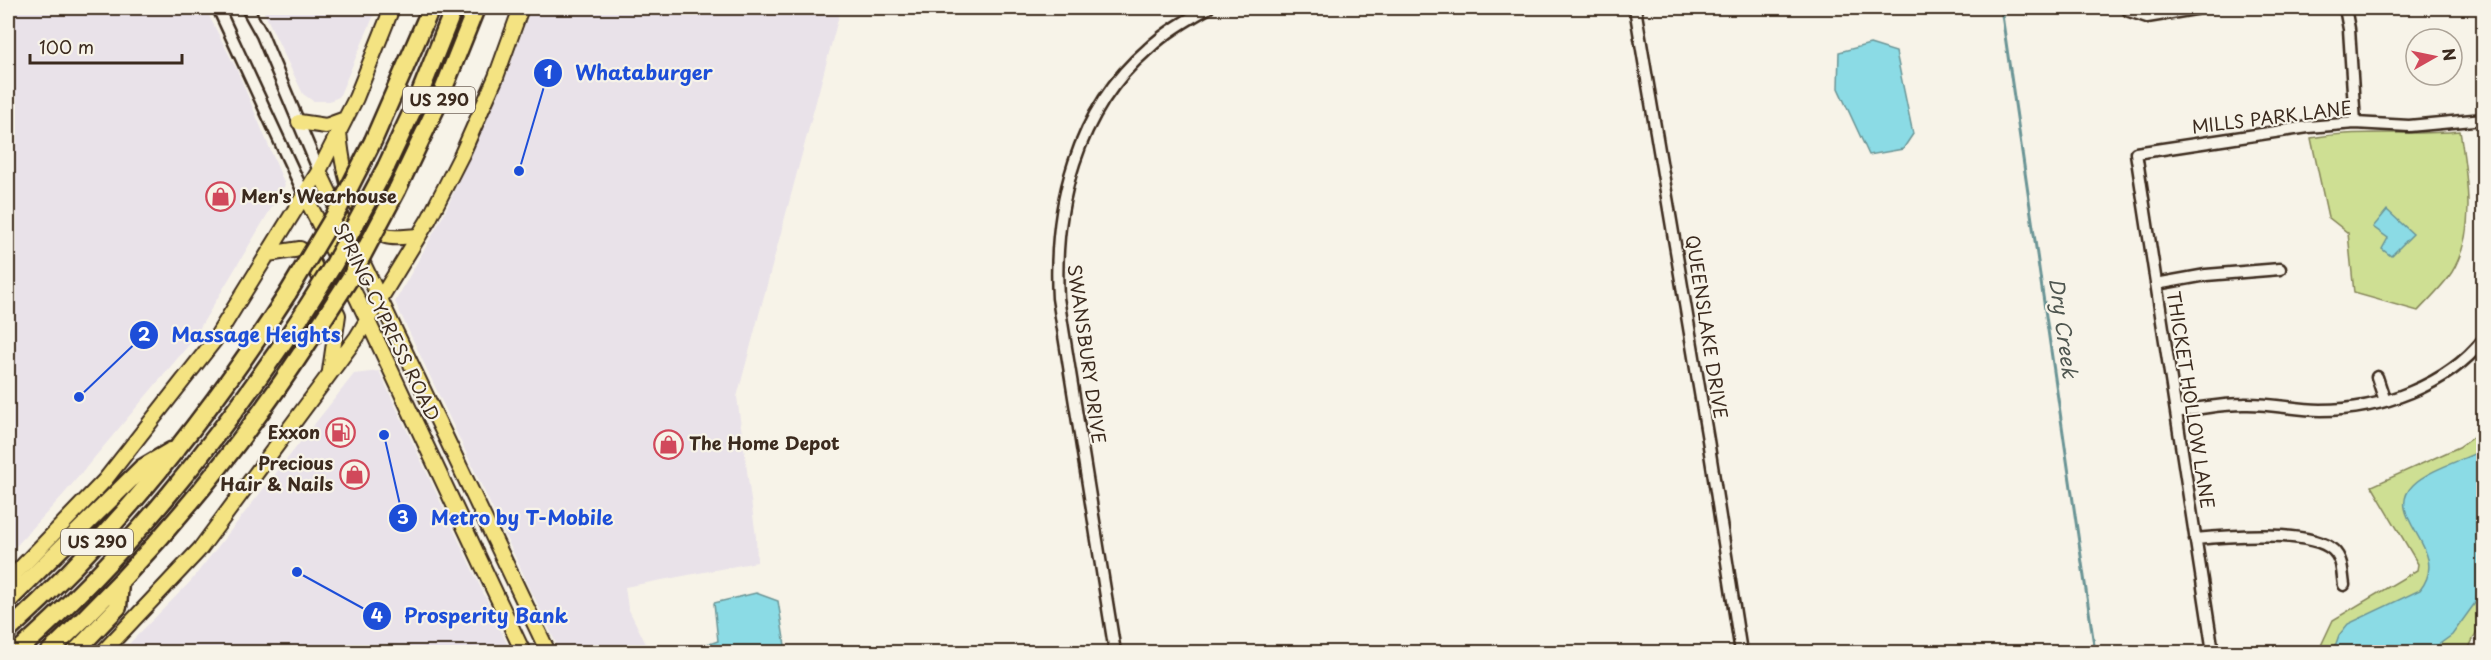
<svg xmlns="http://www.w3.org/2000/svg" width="2491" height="660" viewBox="0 0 2491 660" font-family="'Playpen Sans',sans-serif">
<rect width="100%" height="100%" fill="#f7f3e8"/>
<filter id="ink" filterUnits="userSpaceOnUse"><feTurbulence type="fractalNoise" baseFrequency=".0167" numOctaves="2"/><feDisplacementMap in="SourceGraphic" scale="12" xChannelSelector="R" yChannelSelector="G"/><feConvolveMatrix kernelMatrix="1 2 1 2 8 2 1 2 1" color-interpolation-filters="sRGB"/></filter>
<g filter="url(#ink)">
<!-- built -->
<path fill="#e9e2e9" d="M8,8H205L238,72L285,185L192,341L63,495L8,555Z
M262,8H377L339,97L329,101H313L303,94Z
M531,8H841L737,397L756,537L757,562L625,587L628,608L650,652H560L395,302L444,214L506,76Z
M379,371L511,652H121L190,582L354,374Z"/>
<!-- green -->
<path fill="#cedf93" stroke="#848458" stroke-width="1.5" d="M2460,131C2467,176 2477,231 2452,272C2443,286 2429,299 2418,311L2354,293L2348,233L2328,217L2311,138C2360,129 2410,136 2460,131Z
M2483,430V618L2467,652H2318L2333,620L2417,570L2418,564L2372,486L2459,447Z"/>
<!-- water -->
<path fill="#8bdbe5" stroke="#6b9495" stroke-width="1.5" d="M1870,44L1896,52L1913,134L1903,149L1869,155L1838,88L1839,52Z
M2387,210L2413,234L2391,256L2382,249L2388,238L2373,227Z
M2483,450V592L2452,635L2434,648L2416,652H2333L2339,635L2348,624L2420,590C2453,549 2381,517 2413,485C2428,470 2463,460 2483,450Z
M756,593L778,601L786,652H687L718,641L714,603Z"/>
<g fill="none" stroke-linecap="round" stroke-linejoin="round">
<!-- stream -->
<path stroke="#6b9495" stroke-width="3" d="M2001,8L2095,652"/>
<defs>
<path id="minor" d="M218,8L305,196
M247,8L262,35L319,171
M1635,8L1708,440L1741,652
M2127,8L2129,11L2147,17L2201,8
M2345,8L2349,29L2355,123
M2156,284L2206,275L2280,269
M2377,377L2385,401
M2176,412C2199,408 2221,404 2244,404C2270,403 2296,410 2321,410C2380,410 2447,386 2484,339
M2195,539C2225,536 2312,529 2333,550C2343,559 2342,573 2344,585
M1115,652L1058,298C1053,207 1076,111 1148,49C1166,32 1187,20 1208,8
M2213,652L2136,153L2308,127L2355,123L2409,126L2484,119"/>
<path id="major" d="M299,122L326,126L345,119
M339,132C342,166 351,220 386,236C394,239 409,236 419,236
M319,171L548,652
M305,196L357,298L523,652
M268,254L300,249L309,255L338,315L330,371
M8,581L105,480L214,341L319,171L356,98L392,8
M103,652L200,549L357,337L429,219L462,154L496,77L521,8"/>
<path id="highway" d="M373,141L431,8
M386,167L416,103L454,8
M397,190L436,108L476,8
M8,601L142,468L171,451
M8,631C117,532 208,417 288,293
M17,652C128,554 218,440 300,318
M49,652C149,559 236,454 310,340
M75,652L118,607L120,583"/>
</defs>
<!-- minor casing -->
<use href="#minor" stroke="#3b2a1e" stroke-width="15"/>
<!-- major casing -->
<use href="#major" stroke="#3b2a1e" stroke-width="18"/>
<!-- highway casing -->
<use href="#highway" stroke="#3b2a1e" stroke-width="21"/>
<!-- minor -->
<use href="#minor" stroke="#f7f3e8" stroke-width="10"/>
<!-- major -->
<use href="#major" stroke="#f4e382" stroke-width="14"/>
<!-- highway -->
<use href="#highway" stroke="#f4e382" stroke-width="16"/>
<defs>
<path id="highway-bridge" d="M288,293L339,208L373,141
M300,318L334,264L386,167
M310,340L352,275L397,190"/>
</defs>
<!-- highway-bridge casing -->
<use href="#highway-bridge" stroke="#3b2a1e" stroke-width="21" stroke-linecap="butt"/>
<!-- highway-bridge -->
<use href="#highway-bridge" stroke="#f4e382" stroke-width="16"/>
</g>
</g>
<!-- icons -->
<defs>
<symbol id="shop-ring" viewBox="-11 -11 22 22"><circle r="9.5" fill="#f7f3e8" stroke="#d1495b" stroke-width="1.5"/><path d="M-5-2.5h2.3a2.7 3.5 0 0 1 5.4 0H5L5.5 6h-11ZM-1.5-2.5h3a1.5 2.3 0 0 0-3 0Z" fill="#d1495b"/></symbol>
<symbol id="fuel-ring" viewBox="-11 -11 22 22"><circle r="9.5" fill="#f7f3e8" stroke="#d1495b" stroke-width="1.5"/><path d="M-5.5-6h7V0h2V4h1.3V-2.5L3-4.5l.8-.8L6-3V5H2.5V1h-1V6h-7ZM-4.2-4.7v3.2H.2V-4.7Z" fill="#d1495b"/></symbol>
</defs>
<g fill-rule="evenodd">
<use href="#shop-ring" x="204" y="180" width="33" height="33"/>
<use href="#fuel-ring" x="324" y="416" width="33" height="33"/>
<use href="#shop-ring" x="652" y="428" width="33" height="33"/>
<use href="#shop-ring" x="338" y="458" width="33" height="33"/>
</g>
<g text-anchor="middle" stroke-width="4.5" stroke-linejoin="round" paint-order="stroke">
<!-- shield labels -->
<g fill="#f7f3e8" stroke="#73665b" stroke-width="1.5">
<rect x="403" y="87" width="72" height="26" rx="4.5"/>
<rect x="61" y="529" width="72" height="26" rx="4.5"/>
</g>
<g font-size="16" font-weight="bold" fill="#3b2a1e">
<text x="439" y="106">US 290</text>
<text x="97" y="548">US 290</text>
</g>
<!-- street labels -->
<g font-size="18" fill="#3b2a1e" stroke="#f7f3e8">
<text transform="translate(2272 118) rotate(-7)" y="6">MILLS PARK LANE</text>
<text transform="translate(386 322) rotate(64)" y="6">SPRING CYPRESS ROAD</text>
<text transform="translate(1706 327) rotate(81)" y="6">QUEENSLAKE DRIVE</text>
<text transform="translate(1086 354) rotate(82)" y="6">SWANSBURY DRIVE</text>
<text transform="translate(2190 400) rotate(81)" y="6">THICKET HOLLOW LANE</text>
</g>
<!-- poi labels -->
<g font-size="18" font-weight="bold" fill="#3b2a1e" stroke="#f7f3e8" text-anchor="start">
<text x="241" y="203">Men's Wearhouse</text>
<text x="320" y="439" text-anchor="end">Exxon</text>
<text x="689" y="450">The Home Depot</text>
<text x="333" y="470" text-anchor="end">Precious<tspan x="333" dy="21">Hair &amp; Nails</tspan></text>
</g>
<!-- water labels -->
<g font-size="20" font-style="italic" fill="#4f5650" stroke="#f7f3e8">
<text transform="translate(2063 328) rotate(82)" y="7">Dry Creek</text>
</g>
</g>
<!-- callouts -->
<path fill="none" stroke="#1d4ed8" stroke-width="2" d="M519 171L548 73M79 397L144 335M384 435L403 518M297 572L377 616"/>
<g fill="#1d4ed8" stroke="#f7f3e8" stroke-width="2">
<circle cx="519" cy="171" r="6"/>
<circle cx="79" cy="397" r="6"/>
<circle cx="384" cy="435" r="6"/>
<circle cx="297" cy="572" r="6"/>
<circle cx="548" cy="73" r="15"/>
<circle cx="144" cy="335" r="15"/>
<circle cx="403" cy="518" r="15"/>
<circle cx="377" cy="616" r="15"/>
</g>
<g font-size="18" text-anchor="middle" font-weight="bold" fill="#fff">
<text x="548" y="79">1</text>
<text x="144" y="341">2</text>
<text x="403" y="524">3</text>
<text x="377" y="622">4</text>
</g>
<g font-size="20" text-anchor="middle" font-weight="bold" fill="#1d4ed8" stroke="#f7f3e8" stroke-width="4.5" stroke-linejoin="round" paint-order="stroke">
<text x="644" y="80">Whataburger</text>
<text x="256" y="342">Massage Heights</text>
<text x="522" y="525">Metro by T-Mobile</text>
<text x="486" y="623">Prosperity Bank</text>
</g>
<!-- margin -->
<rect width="2491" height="660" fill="none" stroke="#f7f3e8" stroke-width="30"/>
<rect x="15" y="15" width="2461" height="630" fill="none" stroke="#3b2a1e" stroke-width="2" filter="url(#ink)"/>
<!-- north arrow -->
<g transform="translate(2434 57) rotate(81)"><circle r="28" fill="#f7f3e8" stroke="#aca397" stroke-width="1.5"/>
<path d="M0-4.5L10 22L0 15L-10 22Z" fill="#d1495b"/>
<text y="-9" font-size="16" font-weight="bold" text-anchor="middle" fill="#3b2a1e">N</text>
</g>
<!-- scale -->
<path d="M30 54v9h152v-9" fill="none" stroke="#3b2a1e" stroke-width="3"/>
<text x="39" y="54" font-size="18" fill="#3b2a1e" stroke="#f7f3e8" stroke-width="4.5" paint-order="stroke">100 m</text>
</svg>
